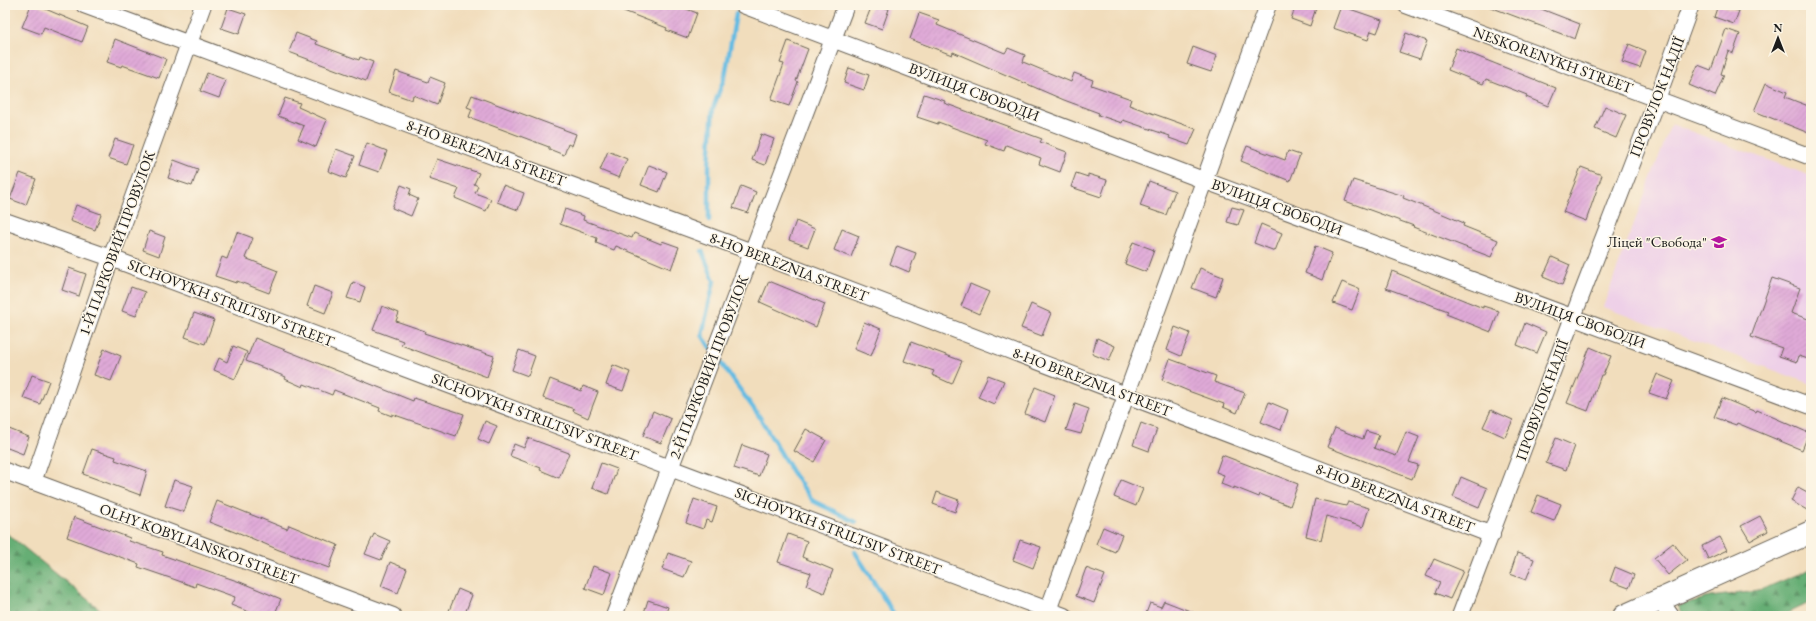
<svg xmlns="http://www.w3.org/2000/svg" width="1816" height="621" viewBox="0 0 1816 621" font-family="'EB Garamond',serif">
<defs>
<pattern id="forest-firs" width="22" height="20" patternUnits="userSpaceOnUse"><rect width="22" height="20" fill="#66ae74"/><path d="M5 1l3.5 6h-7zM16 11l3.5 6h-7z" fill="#538d5e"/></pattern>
<pattern id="building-hatch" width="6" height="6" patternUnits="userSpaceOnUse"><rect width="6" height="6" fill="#e0aad8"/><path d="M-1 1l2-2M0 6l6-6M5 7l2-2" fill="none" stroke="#c092b9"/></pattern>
</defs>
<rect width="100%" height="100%" fill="#fcf5e5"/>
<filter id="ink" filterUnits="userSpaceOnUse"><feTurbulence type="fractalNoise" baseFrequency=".025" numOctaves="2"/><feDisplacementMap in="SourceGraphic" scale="8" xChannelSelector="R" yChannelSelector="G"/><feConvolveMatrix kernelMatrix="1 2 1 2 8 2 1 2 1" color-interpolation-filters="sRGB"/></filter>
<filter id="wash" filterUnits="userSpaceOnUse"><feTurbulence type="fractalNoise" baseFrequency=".012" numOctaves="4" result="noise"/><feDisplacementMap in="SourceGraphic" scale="16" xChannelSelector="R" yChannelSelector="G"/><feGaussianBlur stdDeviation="0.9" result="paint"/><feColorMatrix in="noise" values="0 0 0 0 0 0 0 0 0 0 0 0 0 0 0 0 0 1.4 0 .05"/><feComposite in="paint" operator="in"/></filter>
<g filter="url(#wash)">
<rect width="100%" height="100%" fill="#f1ddbc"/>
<!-- built -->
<path fill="#eed0e8" d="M1671,124L1811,176V384L1603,307Z"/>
<!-- forest -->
<path fill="url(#forest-firs)" stroke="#416548" d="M5,532L108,616H5Z
M1811,569V602L1782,616H1684L1677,606L1710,597L1758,591Z"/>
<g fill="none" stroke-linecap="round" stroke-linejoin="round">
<!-- stream -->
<path stroke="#65bbe2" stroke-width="4.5" d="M709,221V163L713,108L725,76L736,14
M702,251L714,281L702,335L711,349
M716,356L759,416L792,472L813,501L856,522
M855,552L895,616"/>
</g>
<g id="blocks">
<!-- building -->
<path fill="url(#building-hatch)" d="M31,5H36L88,27L82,42L44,27L41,34L22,27Z
M676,5L697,13L688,38L666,30L667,28L611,6Z
M872,5H877L889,9L882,29L865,23Z
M1296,5H1317L1310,26L1291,19Z
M1485,5H1531L1580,24L1575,39Z
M1718,5L1739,11L1734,24L1714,17Z
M1341,6L1382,20L1377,33L1371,31L1368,40L1333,28Z
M228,8L246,14L239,34L221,28Z
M919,13L939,20L937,25L1005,53L1008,48L1025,55L1023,62L1071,82L1074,73L1093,80L1091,85L1131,99L1129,105L1196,129L1189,145L1169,138L1170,136L1123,120L1122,123L1098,115L1099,113L1064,100L953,52L952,55L910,39Z
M1726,29L1740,34L1733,53L1728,51L1721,74L1724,75L1715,96L1689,85L1698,65L1711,70Z
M296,33L317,41L316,44L359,60L360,57L373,62L366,81L289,52Z
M1406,33L1427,41L1420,59L1399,52Z
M115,39L166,59L159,78L122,65L121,67L107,62Z
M788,41L808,49L796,81L798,82L789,106L771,100L784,64L780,63Z
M1629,44L1646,51L1640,68L1622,62Z
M1193,47L1217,56L1211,72L1187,64Z
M1456,48L1556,88L1548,106L1526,97L1527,95L1486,79L1483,84L1448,70Z
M849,68L869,75L864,90L844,83Z
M396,71L428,82L430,77L445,83L437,105L413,95L412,100L389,92Z
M207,73L226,80L219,98L200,91Z
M1766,83L1787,92L1785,97L1811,107V134L1754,111Z
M924,94L945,101L944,103L1042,139L1040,142L1067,152L1060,172L1039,164L1041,158L1006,145L1004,151L985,144L987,140L938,122V124L917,117Z
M472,95L576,134L572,146L568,144L564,155L549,149V147L469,117L472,109L467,107Z
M285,98L300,103L298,107L327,120L316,147L298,139L304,126L278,116Z
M1605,106L1626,115L1616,138L1595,129Z
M761,134L774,139L765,165L752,160Z
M115,139L133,145L126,164L108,158Z
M367,143L387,151L379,172L359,165Z
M1247,146L1285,160L1288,151L1300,155L1290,181L1241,161Z
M336,149L355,156L346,178L328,171Z
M608,151L627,159L619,178L600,170Z
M437,159L479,173L474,184L478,186L475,193L491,199L486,211L455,198L459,189L429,179Z
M174,160L198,169L192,186L168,178Z
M649,165L667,172L659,192L641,185Z
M1581,167L1602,175L1586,221L1563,212Z
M20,173L36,179L26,205L10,199Z
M1076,173L1088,177V174L1107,180L1101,197L1071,187Z
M1353,180L1404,196L1403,198L1438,212L1464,223L1463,226L1498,240L1491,257L1413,227L1414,226L1345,201Z
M1149,181L1175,191L1166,215L1140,206Z
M401,185L411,189L409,195L418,199L411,216L392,208Z
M503,185L524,193L518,210L497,202Z
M741,186L756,192L748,213L733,208Z
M76,205L101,214L95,230L70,221Z
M1232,207L1244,210L1238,225L1227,222Z
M565,209L584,216L583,220L632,238L634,233L661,244L662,241L679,247L671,269L616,246L614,250L596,243L597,238L560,224Z
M796,221L815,229L808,247L789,240Z
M1261,224L1282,233L1275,251L1254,243Z
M842,229L859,236L851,257L834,250Z
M149,231L165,237L159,256L143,250Z
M237,232L253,238L245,258L278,271L269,293L237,281L236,283L215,276L222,257L227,259Z
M1133,242L1154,250L1146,272L1125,264Z
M897,246L916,253L909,272L890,264Z
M1315,246L1332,253L1322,280L1305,273Z
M1552,257L1570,265L1562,285L1543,277Z
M69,268L86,274L79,296L62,290Z
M1200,268L1223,277L1216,297L1192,288Z
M1392,271L1483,308V306L1499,311L1491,332L1446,314L1448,311L1386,288Z
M1772,278L1800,288L1791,313L1811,320V360L1799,356L1797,362L1779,356L1782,348L1751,337Z
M769,281L825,304L816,327L760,302Z
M353,282L365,287L360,302L347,298Z
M1342,282L1360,289L1352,310L1333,303Z
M970,284L989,292L979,314L961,306Z
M314,286L333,293L325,313L307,306Z
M131,287L145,292L136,316L122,311Z
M1031,304L1051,313L1042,336L1021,328Z
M382,306L399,313L396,321L425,331L424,333L494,356L487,377L401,345L403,341L373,330Z
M194,313L214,320L205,344L185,337Z
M864,322L881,329L871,356L854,349Z
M1525,323L1546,332L1537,353L1517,345Z
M1175,327L1190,333L1181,356L1167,350Z
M255,338L413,401L414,398L464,414L456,436L392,414V416L379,411L380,408L334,390L332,395L304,384L303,387L285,379L286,377L246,361Z
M1097,338L1115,346L1109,361L1092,354Z
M911,342L962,361L952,384L932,375L934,371L904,361Z
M233,346L247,352L235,379L214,370L219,358L227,362Z
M1590,347L1611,356L1603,375H1601L1588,411L1567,403Z
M104,349L121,356L111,381L94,375Z
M519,350L535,356L528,376L512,370Z
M1170,359L1216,376L1214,382L1245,393L1237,413L1223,407L1224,404L1191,392L1162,380Z
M613,365L630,372L623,391L606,385Z
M1657,374L1674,381L1666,399L1649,393Z
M32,375L49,381L40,404L23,398Z
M988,375L1004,381L994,404L978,397Z
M550,379L581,391L583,386L598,392L588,418L573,411L574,409L543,398Z
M1035,387L1055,395L1045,422L1025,414Z
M1722,398L1756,412L1757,410L1809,433L1802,450L1737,423L1736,425L1714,417Z
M1269,402L1288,410L1281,430L1261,422Z
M1075,404L1089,409L1081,434L1066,430Z
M1491,410L1513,420L1505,437L1483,427Z
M653,411L671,419L661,443L643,436Z
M485,421L497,426L489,444L478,439Z
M1141,423L1157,429L1149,451L1133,445Z
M1335,428L1363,439L1366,431L1379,435L1374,448L1396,456L1406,432L1419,437L1409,462L1418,465L1412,479L1327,447Z
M9,429L29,437L23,454L5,447V440Z
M806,429L826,440L814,462L794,451Z
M528,438L569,453L559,478L540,470L541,468L510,456L514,444L524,448Z
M1556,438L1575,446L1566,470L1546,463Z
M742,445L767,454L759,476L734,468Z
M92,449L116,457L115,460L147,471L140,495L83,474Z
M1222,455L1298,484L1290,506L1260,494L1259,497L1234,487V489L1221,484L1224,475L1216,472Z
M601,463L617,469L608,494L592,488Z
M1461,477L1487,488L1479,508L1453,497Z
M174,480L193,486L184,512L165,506Z
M1121,480L1143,489L1136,506L1114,497Z
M1798,487L1811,494V503L1807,510L1791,501Z
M937,492L959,500L955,512L933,504Z
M1538,495L1561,504L1554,521L1531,512Z
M694,499L717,507L712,522L706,520L703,529L686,523Z
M1315,499L1346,506L1348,502L1369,508L1363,527L1327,516L1321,540L1306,536Z
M217,501L287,529L289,525L338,545L329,568L279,550L237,532V533L209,522Z
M1760,516L1768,531L1750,541L1741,526Z
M74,517L130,538L129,541L163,552L162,555L240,582L281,599L274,616H259L231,605L235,597L196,583L195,587L176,580L138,567L139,564L67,537Z
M1103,527L1122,535L1115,552L1096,544Z
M374,534L390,541L381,560L365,554Z
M788,534L807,541L802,557L833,570L824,593L806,585L811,573L778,562Z
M1720,537L1727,550L1708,559L1702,546Z
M1020,540L1041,547L1033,568L1013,560Z
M1673,543L1687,560L1668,575L1654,558Z
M668,553L691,561L684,577L662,569Z
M1517,553L1534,559L1526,580L1510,574Z
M1434,559L1463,571L1450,599L1435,593L1440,582L1426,576Z
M390,562L407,569L398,593L381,586Z
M593,566L612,573L604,595L585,588Z
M1615,567L1634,575L1629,588L1610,581Z
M1086,568L1105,575L1094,603L1076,596Z
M458,589L472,595L464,616H455L448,613Z
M648,600L668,607L665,616H643Z
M1164,601L1200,615V616H1145L1150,603L1161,607Z"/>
</g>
</g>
<g filter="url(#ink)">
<use href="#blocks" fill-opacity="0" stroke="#676054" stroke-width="1"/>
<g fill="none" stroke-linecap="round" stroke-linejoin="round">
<defs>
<path id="street" d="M84,5L752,252L1492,535
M743,5L1203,180L1811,406
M1406,5L1811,157
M5,221L111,258L1064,616
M5,471L393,616
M33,482L111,258L203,5
M1659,599L1671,616
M614,616L846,5
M1046,616L1268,5
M1460,616L1573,317L1657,99L1691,5"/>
<path id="secondary" d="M1624,616L1811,532"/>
</defs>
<!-- street casing -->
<use href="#street" stroke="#676054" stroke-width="18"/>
<!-- secondary casing -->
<use href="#secondary" stroke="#676054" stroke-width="24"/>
<!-- street -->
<use href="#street" stroke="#fff" stroke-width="16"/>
<!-- secondary -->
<use href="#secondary" stroke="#fff" stroke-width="22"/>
</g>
</g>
<!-- icons -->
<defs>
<symbol id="school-bare" viewBox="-9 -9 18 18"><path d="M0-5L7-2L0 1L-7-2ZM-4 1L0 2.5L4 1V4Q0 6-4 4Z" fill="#b5179e" stroke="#fcf5e5" stroke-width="2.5" paint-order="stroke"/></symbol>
</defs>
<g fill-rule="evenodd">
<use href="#school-bare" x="1708" y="231" width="22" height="22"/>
</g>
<g text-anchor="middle" stroke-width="3" stroke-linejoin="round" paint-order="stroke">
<!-- street labels -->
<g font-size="15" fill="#1c1c1c" stroke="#fcf5e5">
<text transform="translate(1553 60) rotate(20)" y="5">NESKORENYKH STREET</text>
<text transform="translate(974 92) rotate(21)" y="5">ВУЛИЦЯ СВОБОДИ</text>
<text transform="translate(1657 97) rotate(-69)" y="5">ПРОВУЛОК НАДІЇ</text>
<text transform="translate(486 153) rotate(20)" y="5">8-HO BEREZNIA STREET</text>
<text transform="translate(1277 207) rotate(20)" y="5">ВУЛИЦЯ СВОБОДИ</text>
<text transform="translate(117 243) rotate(-70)" y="5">1-Й ПАРКОВИЙ ПРОВУЛОК</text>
<text transform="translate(789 267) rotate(21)" y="5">8-HO BEREZNIA STREET</text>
<text transform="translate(231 303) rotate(21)" y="5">SICHOVYKH STRILTSIV STREET</text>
<text transform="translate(1580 320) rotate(20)" y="5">ВУЛИЦЯ СВОБОДИ</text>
<text transform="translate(709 367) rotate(-69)" y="5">2-Й ПАРКОВИЙ ПРОВУЛОК</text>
<text transform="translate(1092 382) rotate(21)" y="5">8-HO BEREZNIA STREET</text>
<text transform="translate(1542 400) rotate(-70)" y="5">ПРОВУЛОК НАДІЇ</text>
<text transform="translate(535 417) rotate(21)" y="5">SICHOVYKH STRILTSIV STREET</text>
<text transform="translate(1395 498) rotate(21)" y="5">8-HO BEREZNIA STREET</text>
<text transform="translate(838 531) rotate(21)" y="5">SICHOVYKH STRILTSIV STREET</text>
<text transform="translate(199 544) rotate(20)" y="5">OLHY KOBYLIANSKOI STREET</text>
</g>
<!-- poi labels -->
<g font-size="15" fill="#1c1c1c" stroke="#fcf5e5" text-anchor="end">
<text x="1707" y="247">Ліцей "Свобода"</text>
</g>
</g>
<!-- margin -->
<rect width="1816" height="621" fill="none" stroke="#fcf5e5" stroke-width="20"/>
<!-- north arrow -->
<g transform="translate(1778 38)" stroke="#fcf5e5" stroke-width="3" paint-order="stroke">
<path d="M0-3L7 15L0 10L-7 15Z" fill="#1c1c1c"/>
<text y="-6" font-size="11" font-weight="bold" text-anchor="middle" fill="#1c1c1c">N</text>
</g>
</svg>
